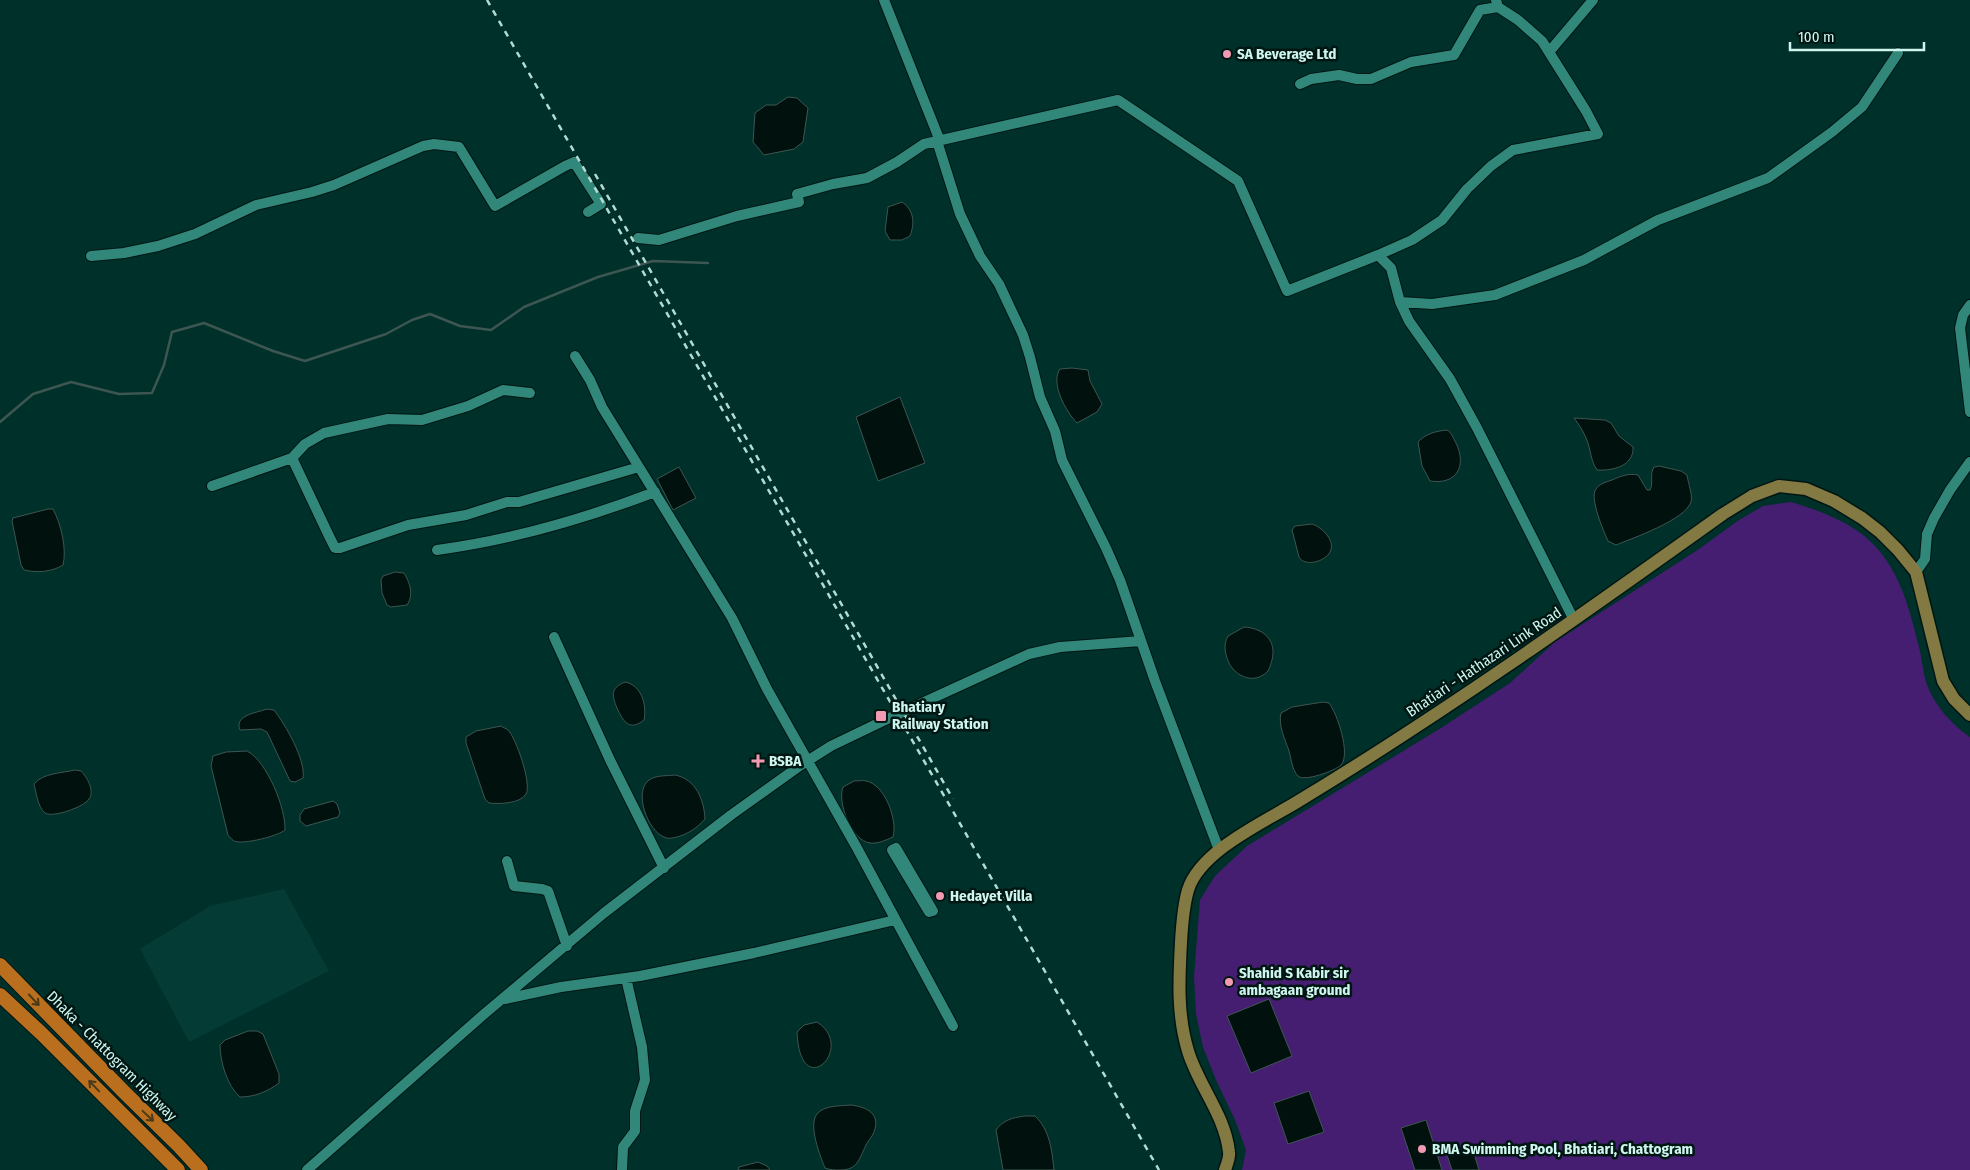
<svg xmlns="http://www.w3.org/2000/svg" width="1970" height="1170" viewBox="0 0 1970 1170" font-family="'Fira Sans Condensed',sans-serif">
<rect width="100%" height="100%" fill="#00302a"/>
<!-- built -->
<path fill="#043c35" d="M284,889L329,971L189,1042L140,949L210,906Z"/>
<!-- green -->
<path fill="#461e71" d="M1791,502C1821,511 1854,523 1875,546C1901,574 1910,611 1919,647C1922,659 1923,673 1927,685C1935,706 1952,725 1970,737V1170H1242L1246,1150L1235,1120L1216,1080L1203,1047L1196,1014L1194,977L1200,900L1215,876L1247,846L1441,728L1510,683L1555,642L1699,549L1739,520L1763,506Z"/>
<!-- water -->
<path fill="#00110e" stroke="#3e5651" d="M788,97L797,98L808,108L803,142L794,149L764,155L753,142L755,113L766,105H776Z
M902,202C914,210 915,223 910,236L902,240H890L885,231L888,207Z
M1072,368L1088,370L1090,381L1102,404L1097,412L1077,423C1066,412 1050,383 1060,369Z
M900,397L925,463L878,481L856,417Z
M1574,418L1605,420L1611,423L1619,436L1633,447C1634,466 1613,471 1597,470C1591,461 1591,453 1588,443C1585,434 1580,426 1574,418Z
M1447,430C1452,433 1453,438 1456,443C1467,466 1457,485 1430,481L1422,466L1418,442C1425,434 1436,431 1447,430Z
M1659,466L1681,471L1687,475C1688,483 1693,495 1691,502C1685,520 1633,538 1616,545L1608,541C1604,532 1589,498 1596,489C1599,484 1606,482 1612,480C1621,476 1629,473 1638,475L1647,490H1650C1654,482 1649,475 1654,467Z
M679,467L696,498L673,510L657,479Z
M48,509H53C61,524 67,549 63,565C52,572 37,573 24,570L21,565L12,521L13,518Z
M1312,524C1322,527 1336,541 1330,552C1325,562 1304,567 1299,557L1292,530L1295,526Z
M395,572L404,573C410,583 414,595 407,605L391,607L387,605L382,593L381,580L383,576Z
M1244,627C1263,628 1277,640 1272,660C1271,663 1270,668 1268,671C1255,685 1236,677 1229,663C1225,654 1223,645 1228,636Z
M625,682C642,685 647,706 644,720C629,732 623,721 617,708C612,696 610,688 625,682Z
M1323,702L1329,703C1337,713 1351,754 1341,765C1335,771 1304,782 1298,776C1292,770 1291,758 1289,751C1285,739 1278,726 1281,713L1292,707Z
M267,709L274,710C285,724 306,760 303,778L295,782L290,781L267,732L261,729L240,730C234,715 256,713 267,709Z
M501,726C502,727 507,729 508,730C516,738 532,784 526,794C520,804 499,804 489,803L485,799L466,743V737L476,731Z
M247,751C267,761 286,809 285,830C278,836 243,845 234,841C231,839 230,837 228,835L211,766L213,756L226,752Z
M75,770L81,771C87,777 95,791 89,799C84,807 53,818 45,813C38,808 36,792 34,784C43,773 62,773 75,770Z
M675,775C696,779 704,800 705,819C698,827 692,831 683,835C677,837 669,840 664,837C648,831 633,792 649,780C656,775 667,776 675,775Z
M854,781C858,781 863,780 866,781C885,784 898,821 893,837C886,840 878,844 870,843C852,841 837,803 843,787Z
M333,801L337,804L340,813L338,817L306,826L300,821V815L304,809Z
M1269,999L1292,1056L1251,1073L1227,1016Z
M817,1022C857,1047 800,1105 797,1032L804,1025Z
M248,1031H257L263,1034L279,1074V1083C267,1092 254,1097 240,1097C227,1086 220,1061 220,1045L225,1040Z
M1309,1091L1324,1132L1288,1144L1274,1103Z
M851,1105C866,1107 881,1113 874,1132C872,1137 868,1141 866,1145C859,1159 858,1170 840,1170C835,1170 830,1170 825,1168C820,1156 808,1125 817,1114C824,1105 841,1106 851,1105Z
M1024,1116H1035C1050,1130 1052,1151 1054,1170H1003L996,1130C1003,1120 1012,1118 1024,1116Z
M1426,1120L1442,1170H1415L1401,1128Z
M1472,1147L1479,1170H1452L1447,1155Z
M758,1162L767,1166L770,1170H738L739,1167Z"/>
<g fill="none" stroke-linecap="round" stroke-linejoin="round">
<!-- stream -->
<path stroke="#3e5651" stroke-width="2.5" d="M0,422L33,394L71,382L119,394L152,393L164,365L172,332L204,323L273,351L305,361L386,334L412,320L430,314L460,326L491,330L524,307L598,277L653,261L708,263"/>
<defs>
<path id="minor" d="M884,0L938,136L937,141L960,214L980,256L999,284L1023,335L1030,357L1040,397L1055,431L1062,460L1106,548L1120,580L1155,681L1219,850
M1496,0L1498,7L1518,20L1542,41L1586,111L1598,134L1513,150L1491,166L1467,189L1442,220L1412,240L1378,255L1391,268L1400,302L1409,321L1450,379L1477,428L1574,620
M1549,52L1593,0
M1300,84L1311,79L1339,75L1357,79H1371L1411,62L1454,55L1480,10L1498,7
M638,238L659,240L737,216L799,202L797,194L833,184L867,178L897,162L924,144L1118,100L1238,181L1287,291L1378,255
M91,256L124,253L158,246L195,234L256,205L312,192L334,185L423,146L434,144L459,147L495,206L565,166L574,162L601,204L588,212
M1400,302L1432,304L1495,295L1584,260L1658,220L1768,178L1832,132L1862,107L1898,53
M1970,305L1963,315L1960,328L1970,412
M575,356L590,380L602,407L639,467
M292,458L305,444L324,433L388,419L422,420L468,406L503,390L530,393
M212,486L292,458L329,536L335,548H340L408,525L466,515L507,502H519L639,467L732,618L767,689L857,848L953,1026
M437,550C512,540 584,519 655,492
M1916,572L1925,559L1927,534L1934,518L1950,490L1970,462
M554,637L610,760L664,868
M896,848L933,911L929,912L892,850Z
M507,861L514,886L542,889L548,891L567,946
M505,999L561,987L640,976L754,953L895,920
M307,1170L483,1015L604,913L731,815L801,765L831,746L885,720L1029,654L1060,647L1141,641
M622,1170L623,1147L635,1131V1111L645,1080L642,1047L626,978"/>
<path id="major" d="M1225,1170C1227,1164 1230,1157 1229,1152C1225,1115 1198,1085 1188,1051C1177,1015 1179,979 1181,942C1182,925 1183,907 1188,890C1200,851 1264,822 1297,802C1444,713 1583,614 1723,514L1752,496L1779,486L1806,489L1834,501L1862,518L1880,532L1898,550L1916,572L1943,681L1954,699L1970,715"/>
<path id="highway" d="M0,965L124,1092L179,1146L201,1170
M0,995L41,1033L178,1170"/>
</defs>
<!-- minor casing -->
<use href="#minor" stroke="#001612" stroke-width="12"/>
<!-- major casing -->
<use href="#major" stroke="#001612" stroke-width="15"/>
<!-- highway casing -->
<use href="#highway" stroke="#001612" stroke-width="16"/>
<!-- minor -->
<use href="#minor" stroke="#30877a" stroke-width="10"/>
<!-- major -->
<use href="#major" stroke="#837943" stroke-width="12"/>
<!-- highway -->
<use href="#highway" stroke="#ba6f1f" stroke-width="14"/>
<!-- rail -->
<path stroke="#b2dbd3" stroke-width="2.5" stroke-dasharray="6 6" stroke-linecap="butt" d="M487,0L1159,1170
M595,174L953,799"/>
</g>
<!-- one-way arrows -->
<defs><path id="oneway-shaft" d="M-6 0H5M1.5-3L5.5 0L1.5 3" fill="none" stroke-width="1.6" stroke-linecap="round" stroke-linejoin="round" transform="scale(1.25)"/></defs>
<g stroke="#4a3a17">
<use href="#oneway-shaft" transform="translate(34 1000) rotate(47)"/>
<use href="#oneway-shaft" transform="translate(94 1086) rotate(-134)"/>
<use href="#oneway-shaft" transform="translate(148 1116) rotate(43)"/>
</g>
<!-- markers -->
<g fill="#f19ab2" stroke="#001612" stroke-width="2">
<circle cx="1227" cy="54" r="5"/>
<rect x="875" y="710" width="12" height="12" rx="2.5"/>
<path d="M755.5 753.5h5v5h5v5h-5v5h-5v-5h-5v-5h5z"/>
<circle cx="940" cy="896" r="5"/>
<circle cx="1229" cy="982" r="5"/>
<circle cx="1422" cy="1149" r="5"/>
</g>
<g text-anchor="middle" stroke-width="5" stroke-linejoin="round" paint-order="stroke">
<!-- poi labels -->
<g font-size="15" font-weight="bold" fill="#cef6ee" stroke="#001612" text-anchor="start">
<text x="1237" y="59">SA Beverage Ltd</text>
<text x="892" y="712">Bhatiary<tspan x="892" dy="17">Railway Station</tspan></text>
<text x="769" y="766">BSBA</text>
<text x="950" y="901">Hedayet Villa</text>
<text x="1239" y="978">Shahid S Kabir sir<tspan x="1239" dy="17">ambagaan ground</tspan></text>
<text x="1432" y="1154">BMA Swimming Pool, Bhatiari, Chattogram</text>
</g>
<!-- street labels -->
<g font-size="15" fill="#cef6ee" stroke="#001612">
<text transform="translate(1484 662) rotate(-34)" y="5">Bhatiari - Hathazari Link Road</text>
<text transform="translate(112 1056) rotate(45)" y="5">Dhaka - Chattogram Highway</text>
</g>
</g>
<!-- scale -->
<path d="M1790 42v8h134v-8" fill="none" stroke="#cef6ee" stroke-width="2.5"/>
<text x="1798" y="42" font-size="15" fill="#cef6ee" stroke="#001612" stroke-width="4" paint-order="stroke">100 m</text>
</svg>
